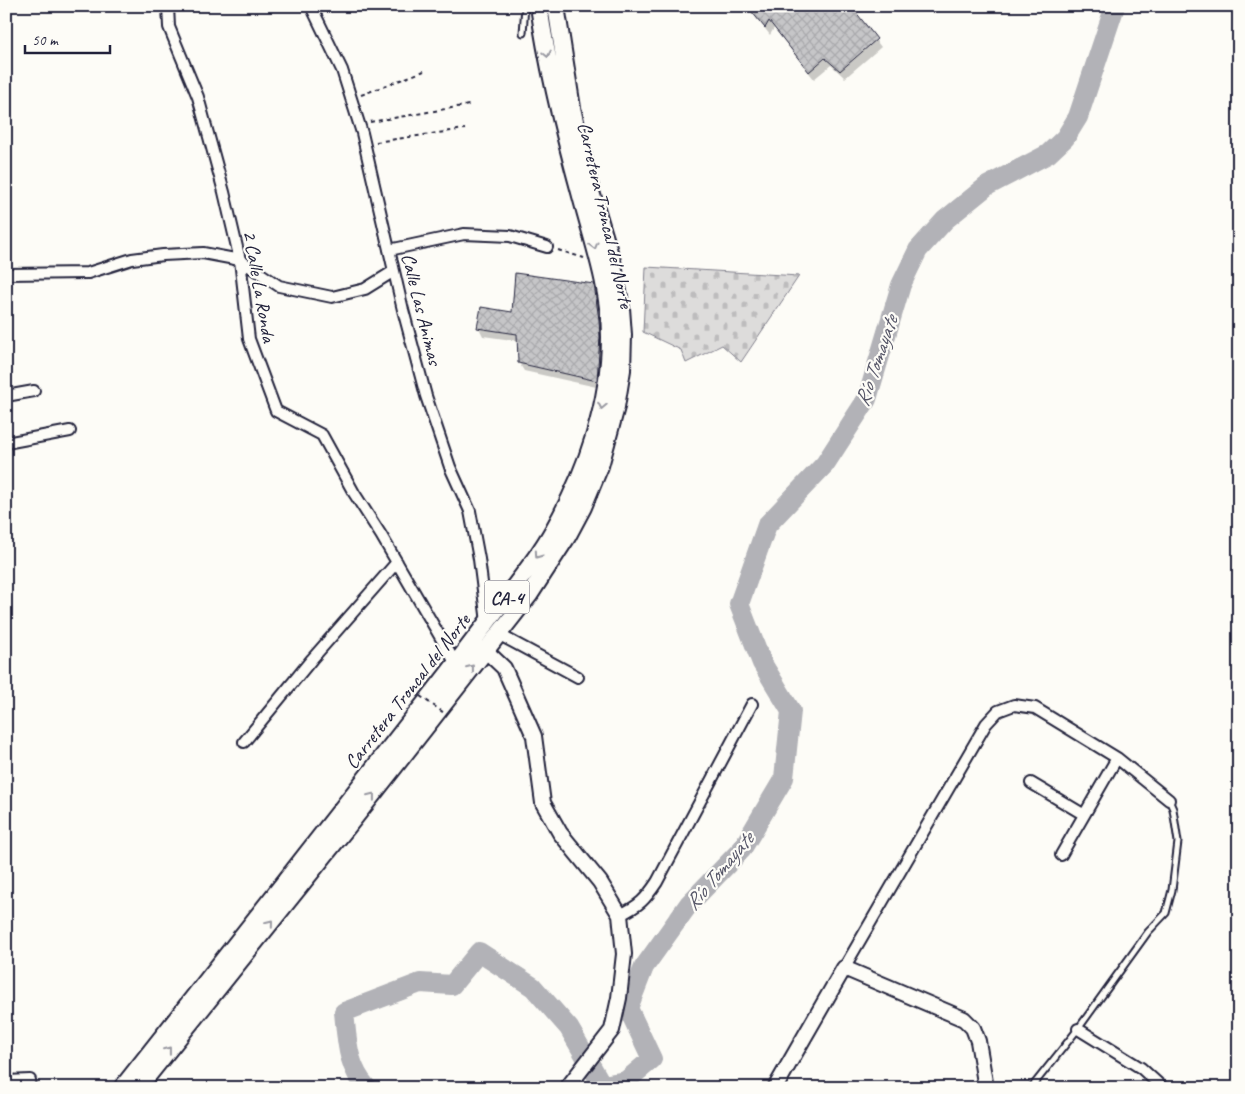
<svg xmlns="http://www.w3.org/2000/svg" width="1245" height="1094" viewBox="0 0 1245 1094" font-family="Caveat,sans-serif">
<defs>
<pattern id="cemetery-stones" width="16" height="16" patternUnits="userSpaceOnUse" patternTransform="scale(1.25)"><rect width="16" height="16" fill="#dddcdb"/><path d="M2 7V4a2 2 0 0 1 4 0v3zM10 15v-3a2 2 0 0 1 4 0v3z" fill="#bdbcbd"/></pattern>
<pattern id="building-cross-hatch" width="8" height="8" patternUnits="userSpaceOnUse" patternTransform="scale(1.25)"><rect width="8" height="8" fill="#c6c6c8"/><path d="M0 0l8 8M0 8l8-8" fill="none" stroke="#aaaaad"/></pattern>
</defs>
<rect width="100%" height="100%" fill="#fdfcf7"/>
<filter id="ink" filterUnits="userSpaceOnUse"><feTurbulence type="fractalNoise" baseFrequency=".02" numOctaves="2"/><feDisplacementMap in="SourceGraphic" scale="10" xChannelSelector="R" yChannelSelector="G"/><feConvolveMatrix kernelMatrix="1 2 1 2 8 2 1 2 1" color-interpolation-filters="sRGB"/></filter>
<g filter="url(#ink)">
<!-- cemetery -->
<path fill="url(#cemetery-stones)" stroke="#807f8b" d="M646,267L799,276L741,362L722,345L686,363L681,350L643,332Z"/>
<!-- shadow -->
<path fill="#0003" d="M713,6H722L717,11Z
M747,6H849L881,47L845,78L831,65L814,79L774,28L770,35Z
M593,285L598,293L603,329L601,388L524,371L519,363V341L483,336L479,328L482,308L513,313Z"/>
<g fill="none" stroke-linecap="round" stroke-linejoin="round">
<!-- river -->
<path stroke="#b2b2b7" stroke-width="20" d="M367,1088C347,1066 347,1040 344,1012L420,983L452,985L479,952L533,987L569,1028L602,1085L626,1081L652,1059L628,1008L644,967L689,904L742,849L784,778L791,711L762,663L739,604L767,525L825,464L867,399L901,285L918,250L945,220L987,186L1048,154L1065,138L1078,117L1115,6"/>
</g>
<!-- building -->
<path fill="url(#building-cross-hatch)" stroke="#22223b" d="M747,6H851L877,39L840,71L825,58L809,72L769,21L765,28Z
M515,273L594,284L599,320L600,337L597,381L518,363L517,334L477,328L481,307L512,312Z"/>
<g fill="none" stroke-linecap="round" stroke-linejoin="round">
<defs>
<path id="service" d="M523,33L525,6
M1031,1088L1078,1029L1148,932L1166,913L1172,890L1178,842L1173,809L1169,800"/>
<path id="minor" d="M168,6L169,27L198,97L224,192L240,260L249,339L276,411L322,435L354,493L381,535L456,664
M311,6L342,70L362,133L403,310L426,396L450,467L470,511L479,559L487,622
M389,250L464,234L510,236L547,247
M6,274L88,273L132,259L163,255L203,253L240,260L279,286L332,297L365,289L394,271
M6,396L34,391
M6,443L70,431
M498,634L578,677
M244,742L312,659L397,562
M1031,783L1083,814
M1061,855L1117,758
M620,915C640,905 645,900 657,882L752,704
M844,968L986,724L998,711L1014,705L1035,708L1117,758L1169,800
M1078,1029L1141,1068L1163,1088
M6,1081L30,1080"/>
<path id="tertiary" d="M485,650L504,668L534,736L543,803L560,833L600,882L620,915L624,954L619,998L612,1030L567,1088
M775,1088L844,968L964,1019L973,1028L978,1041L986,1088"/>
<path id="primary" d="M122,1088C218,967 314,845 409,723C439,686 468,648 497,609C517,583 539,556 555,527C587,470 610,403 610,337C610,288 593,242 581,196C564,134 548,70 539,6
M138,1088L348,826L530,594L567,537L583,507L600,466L616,407L622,370L623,335L621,308L613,265L591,192L572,108L556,6"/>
</defs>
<!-- service casing -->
<use href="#service" stroke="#22223b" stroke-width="9"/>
<!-- minor casing -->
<use href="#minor" stroke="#22223b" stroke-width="14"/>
<!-- tertiary casing -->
<use href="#tertiary" stroke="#22223b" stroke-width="18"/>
<!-- primary casing -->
<use href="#primary" stroke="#22223b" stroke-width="20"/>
<!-- path -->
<path stroke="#22223b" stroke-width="2" stroke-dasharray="4 4" stroke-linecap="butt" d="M361,95L424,71
M370,122L469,105
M376,142L465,129
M558,250L584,258"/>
<!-- service -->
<use href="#service" stroke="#fdfcf7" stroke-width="5"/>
<!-- minor -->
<use href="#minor" stroke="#fdfcf7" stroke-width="10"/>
<!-- tertiary -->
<use href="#tertiary" stroke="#fdfcf7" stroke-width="14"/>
<!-- primary -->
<use href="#primary" stroke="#fdfcf7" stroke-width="16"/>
<!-- path-bridge -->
<path stroke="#22223b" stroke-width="2" stroke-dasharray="4 4" stroke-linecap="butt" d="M420,696L447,715"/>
</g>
<!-- one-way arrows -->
<defs><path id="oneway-chevron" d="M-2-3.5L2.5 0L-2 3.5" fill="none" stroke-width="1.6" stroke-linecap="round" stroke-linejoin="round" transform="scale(1.25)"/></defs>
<g stroke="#9a9aa2">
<use href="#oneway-chevron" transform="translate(547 54) rotate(78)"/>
<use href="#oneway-chevron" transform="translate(594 246) rotate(75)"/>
<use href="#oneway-chevron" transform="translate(602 406) rotate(101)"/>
<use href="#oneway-chevron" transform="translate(538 555) rotate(125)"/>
<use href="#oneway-chevron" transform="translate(471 668) rotate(-52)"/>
<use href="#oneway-chevron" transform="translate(372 796) rotate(-52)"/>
<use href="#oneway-chevron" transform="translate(270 923) rotate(-51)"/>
<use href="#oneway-chevron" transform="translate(168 1050) rotate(-52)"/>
</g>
</g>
<g text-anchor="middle" stroke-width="4.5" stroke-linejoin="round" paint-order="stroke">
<!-- shield labels -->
<rect fill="#fdfcf7" stroke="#646373" stroke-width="1" x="484.5" y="580.5" width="45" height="33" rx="4"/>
<g font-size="19" font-weight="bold" fill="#22223b">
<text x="507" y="604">CA-4</text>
</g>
<!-- street labels -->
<g font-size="20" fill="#22223b" stroke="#fdfcf7">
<text transform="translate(606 215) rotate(77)" y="7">Carretera Troncal del Norte</text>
<text transform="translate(260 286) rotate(80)" y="7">2 Calle La Ronda</text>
<text transform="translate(422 309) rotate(76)" y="7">Calle Las Animas</text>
<text transform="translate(407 691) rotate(-52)" y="7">Carretera Troncal del Norte</text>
</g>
<!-- water labels -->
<g font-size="21" font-style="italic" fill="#545466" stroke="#fdfcf7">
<text transform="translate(876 361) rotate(-71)" y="7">Río Tomayate</text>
<text transform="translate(719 871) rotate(-50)" y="7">Río Tomayate</text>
</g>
</g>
<!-- margin -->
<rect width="1245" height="1094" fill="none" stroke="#fdfcf7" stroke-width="25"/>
<rect x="12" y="12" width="1220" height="1069" fill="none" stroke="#22223b" stroke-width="2" filter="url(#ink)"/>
<!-- scale -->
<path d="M25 45v8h85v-8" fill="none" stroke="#22223b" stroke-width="2.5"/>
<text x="32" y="45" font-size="15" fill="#22223b" stroke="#fdfcf7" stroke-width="4" paint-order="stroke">50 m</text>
</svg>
